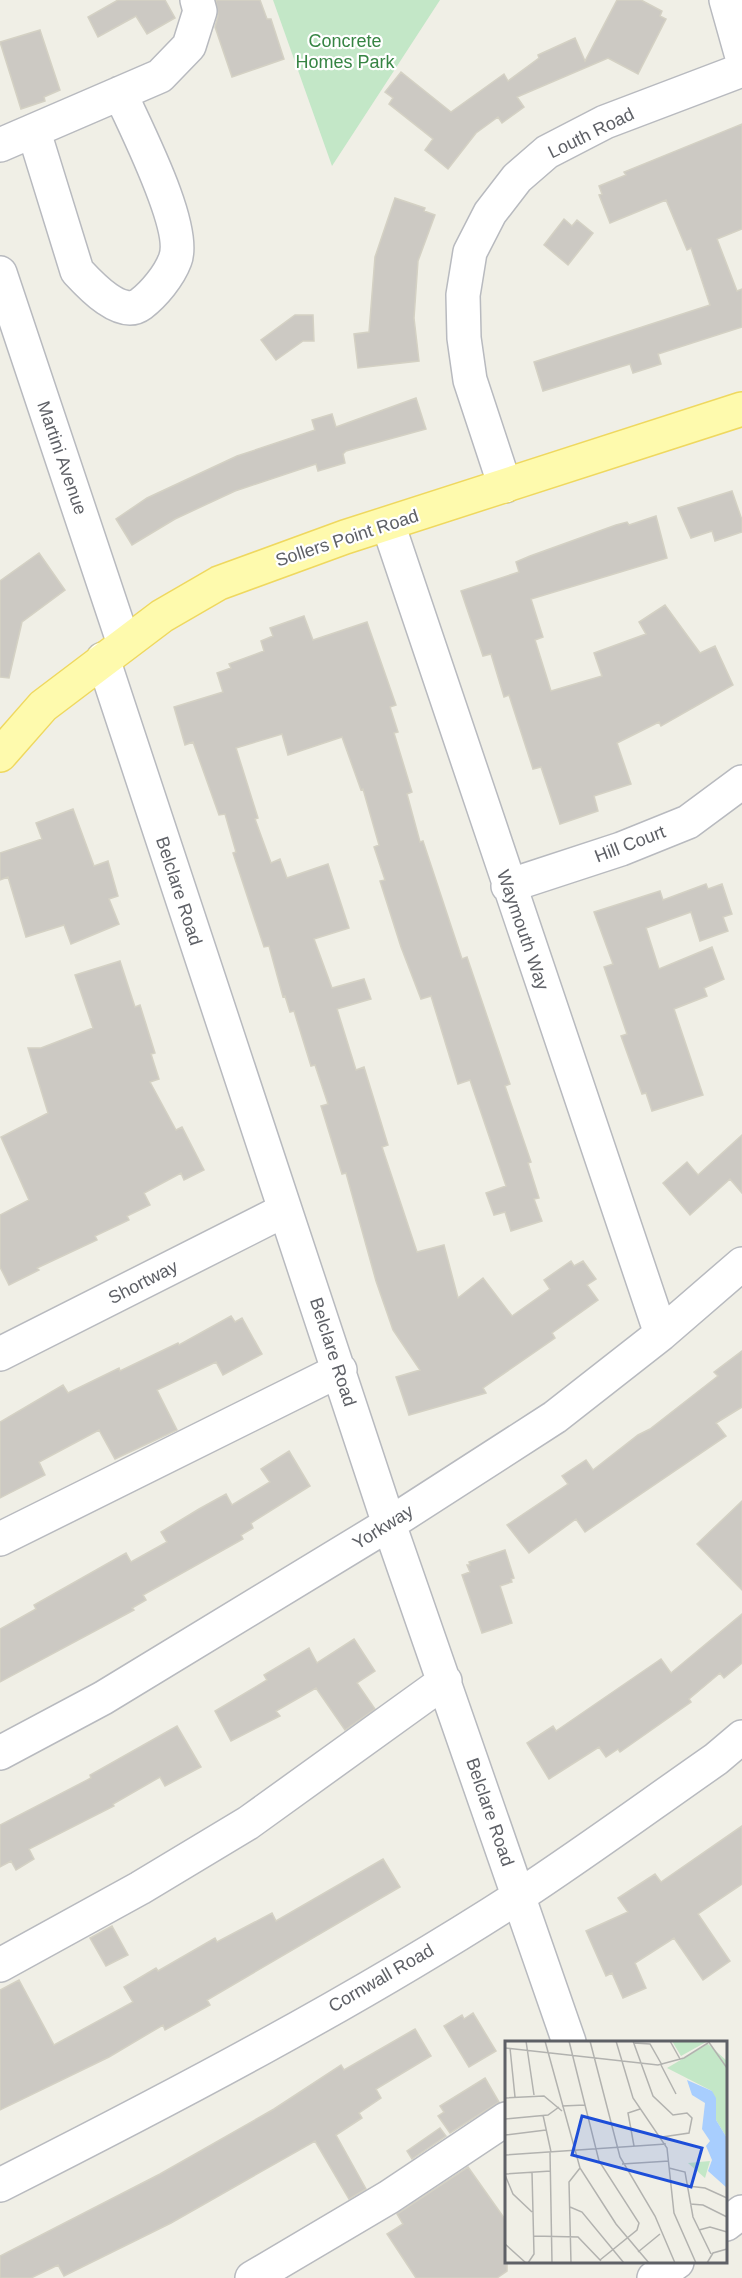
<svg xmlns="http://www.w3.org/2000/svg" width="742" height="2278" viewBox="0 0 742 2278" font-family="Helvetica,sans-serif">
<rect width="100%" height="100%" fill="#f0efe6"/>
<!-- green -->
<path fill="#c3e7c7" d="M273,0H440L332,166L278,14Z"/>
<!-- building -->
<path fill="#ccc9c3" stroke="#d4d1c4" stroke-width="1.5" d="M118,0H165L175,18L147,34L136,16L98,37L88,17Z
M216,0H260L267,19H271L284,59L232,77L215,27L218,16Z
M617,0H641L662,11L660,16L666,19L638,74L608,58L517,97L524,107L502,123L498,117L476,133L448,169L425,150L433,139L389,104L393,98L385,92L401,72L451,112L504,74L508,81L539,58L538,55L575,38L585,61Z
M40,30L60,90L44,97L45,101L21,109L0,42Z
M742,124V229L717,239L737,291L742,289V327L658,354L661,364L633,373L630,364L543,391L534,362L710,305L691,248L687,250L666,200L610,223L599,195L602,194L599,186L626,175L624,172Z
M395,198L425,208L424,211L435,215L418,261L414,318L419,361L358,368L354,334L369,332L375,257Z
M564,219L572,226L577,220L593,233L568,265L544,245Z
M295,315H313L314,341H303L276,360L261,340Z
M416,398L426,429L346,451L343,454L345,463L318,471L316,464L235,491L175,519L132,545L116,519L147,498L237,456L315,430L312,420L332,414L336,427Z
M732,491L742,520V532L715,541L712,531L691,538L678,508Z
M656,516L667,558L531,599L543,637L535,640L551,691L602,676L594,653L646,634L639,622L665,605L700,653L715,646L733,685L661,726L659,722L617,743L631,784L594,796L598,811L560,824L541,767L533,769L509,695L504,697L491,654L483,656L461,591L519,572L516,562L530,556L616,525L627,522L629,525Z
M39,553L65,590L22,622L9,678L0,677V581Z
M304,616L313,640L367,622L396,705L390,707L398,732L394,733L412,792L407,794L420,842L423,841L462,959L467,957L510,1084L505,1086L531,1162L528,1163L539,1198L534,1199L542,1221L511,1231L505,1212L494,1215L486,1193L506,1186L470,1080L458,1084L431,996L421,999L401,947L380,881L385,880L374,847L379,845L363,789L361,790L342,737L288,755L282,734L236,748L258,818L255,819L271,863L280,859L287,878L328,864L349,928L314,939L332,988L364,979L371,999L337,1009L356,1070L364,1067L388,1145L382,1147L417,1252L444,1245L458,1298L483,1278L512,1316L550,1289L544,1280L571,1261L574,1266L583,1261L596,1279L587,1285L598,1300L552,1333L555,1338L483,1388L486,1393L409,1415L396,1377L420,1370L393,1330L376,1281L346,1173L342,1174L321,1106L328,1104L315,1065L311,1066L294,1011L290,1012L285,996L283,997L269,946L264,947L233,853L236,852L225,814L219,815L193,742L185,745L174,707L223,692L217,673L231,668L229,664L264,651L261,641L273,636L270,628Z
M73,809L94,866L108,861L118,896L109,899L119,924L71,944L64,925L26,937L8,877L0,880V853L42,839L36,823Z
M706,884L708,889L722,884L732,914L723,917L728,931L700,941L691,912L646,928L659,969L712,947L724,979L704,988L707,996L674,1009L703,1095L652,1111L646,1093L642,1094L621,1036L627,1034L604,967L613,964L594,912L660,891L663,900Z
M120,961L135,1007L140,1005L155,1053L151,1054L159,1079L150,1082L176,1130L182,1127L204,1170L184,1180L181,1173L144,1193L150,1205L127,1216L129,1220L95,1236L97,1240L37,1268L39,1270L9,1285L0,1267V1215L29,1200L1,1137L48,1113L28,1048H41L93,1028L75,975Z
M742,1135V1193L730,1179L690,1215L663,1183L687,1162L698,1175Z
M231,1316L235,1322L242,1318L262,1354L223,1375L216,1362L157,1390L177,1430L115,1459L99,1430L39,1462L45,1475L0,1498V1422L63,1385L68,1393L119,1368L120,1371L178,1343L179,1345Z
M742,1351V1407L716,1423L726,1436L585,1532L576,1519L529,1553L507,1525L568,1484L562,1476L586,1460L593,1470L638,1435L650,1429L718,1376L714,1372Z
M289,1451L310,1486L251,1523L253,1528L241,1535L243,1539L143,1595L146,1600L132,1608L134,1610L0,1682V1629L36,1609L34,1605L126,1553L131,1562L167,1542L161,1532L199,1509L226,1494L232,1505L270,1482L261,1469Z
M742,1501V1590L697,1544Z
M505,1550L514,1578L511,1579L512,1582L500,1586L512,1623L482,1633L462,1575L470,1572L467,1565H470L469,1562Z
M742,1614V1663L724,1678L720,1673L689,1699L691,1702L620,1752L618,1749L606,1757L599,1747L549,1779L527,1743L553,1726L556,1731L661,1659L671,1673Z
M354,1639L375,1671L357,1683L375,1709L345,1730L316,1688L276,1711L280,1716L231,1741L215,1711L267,1680L264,1675L309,1648L317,1663Z
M177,1726L201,1767L165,1786L160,1777L113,1804L114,1806L29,1849L34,1859L16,1870L11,1861L0,1867V1825L91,1778L90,1775Z
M742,1826V1884L698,1914L730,1961L703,1980L674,1938L635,1963L646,1988L623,1998L612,1973L606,1976L586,1931L628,1912L618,1898L655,1874L661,1882Z
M383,1859L400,1887L207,2000L210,2005L165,2030L163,2025L109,2057L0,2110V1990L19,1980L54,2045L133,2002L124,1987L156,1968L158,1971L215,1938L217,1942L272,1913L276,1921Z
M112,1926L128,1955L106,1966L90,1938Z
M473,2013L496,2051L469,2067L444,2026L462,2015L464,2019Z
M415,2029L431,2056L376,2089L381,2098L359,2113L362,2118L336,2135L366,2189L349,2199L315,2141L171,2223L64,2276L58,2265L31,2278H0V2256L160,2174L274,2109L341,2065L344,2070Z
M485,2078L499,2102L450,2133L438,2116L444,2112L440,2106Z
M440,2128L446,2136L412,2159L407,2151Z
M468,2167L507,2222V2271L497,2278H416L387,2234L403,2224L397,2214Z"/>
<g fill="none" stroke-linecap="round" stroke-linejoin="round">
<defs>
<path id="minor" d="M726,0L742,57
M34,132L77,271C90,285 121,319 141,304C154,294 169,276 175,260C188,228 135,127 120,93
M0,145L160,76L189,46L200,11L197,0
M0,273L124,644
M505,486L470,380L464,338L463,295L470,252L490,213L517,178L547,152L605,122L742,70
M388,524L661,1334
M103,659L389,1524L569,2042
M508,886L621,849L688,822L742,782
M0,1354L285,1210
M0,1539L340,1370
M0,1753L103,1698L389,1524L555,1417L661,1334L742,1264
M0,1965L140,1888L248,1823L445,1681
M0,2185C174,2097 355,2002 519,1896C586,1852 650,1805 716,1759L742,1737
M726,2224L742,2212
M252,2278L389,2197L506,2119
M654,2278L677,2262"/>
<path id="major" d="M0,755L43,706L162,616L219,583L345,537L742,409"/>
</defs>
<!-- minor casing -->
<use href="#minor" stroke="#b8babf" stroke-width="36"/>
<!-- major casing -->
<use href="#major" stroke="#efd85f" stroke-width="36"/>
<!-- minor -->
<use href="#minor" stroke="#fff" stroke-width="33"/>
<!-- major -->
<use href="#major" stroke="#fefaad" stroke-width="33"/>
</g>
<g text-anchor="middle" stroke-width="4.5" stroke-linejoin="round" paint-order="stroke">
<!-- park labels -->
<g font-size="18" fill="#368443" stroke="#fff">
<text x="345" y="47">Concrete<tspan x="345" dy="21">Homes Park</tspan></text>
</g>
<!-- street labels -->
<g font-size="18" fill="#5e6066" stroke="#fff">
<text transform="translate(591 133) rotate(-26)" y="6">Louth Road</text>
<text transform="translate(62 458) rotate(71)" y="6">Martini Avenue</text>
<text transform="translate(347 538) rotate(-18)" y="6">Sollers Point Road</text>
<text transform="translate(630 844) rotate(-21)" y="6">Hill Court</text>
<text transform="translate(179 891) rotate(72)" y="6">Belclare Road</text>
<text transform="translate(523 930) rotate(71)" y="6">Waymouth Way</text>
<text transform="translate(143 1282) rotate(-27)" y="6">Shortway</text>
<text transform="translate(333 1352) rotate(72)" y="6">Belclare Road</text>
<text transform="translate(383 1527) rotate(-32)" y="6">Yorkway</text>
<text transform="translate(490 1812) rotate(71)" y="6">Belclare Road</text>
<text transform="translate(381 1978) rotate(-30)" y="6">Cornwall Road</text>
</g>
</g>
<!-- overview -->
<g transform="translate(505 2041)">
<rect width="222" height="222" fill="#f0efe6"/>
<path d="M167,0H200L201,1L176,15ZM203,3L222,20V97L211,79L207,50L162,27ZM205,120L200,137L183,122Z" fill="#c3e7c7"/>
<path d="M182,39L207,50L211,57V79L222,97V147L203,130L207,119L201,105L205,100L197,88L200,62L187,54Z" fill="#a8cefe"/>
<path fill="none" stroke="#b2b2af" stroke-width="1.5" d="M21,0L29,54M40,0L75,127L111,183L144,222M64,0L94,120L134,182L132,189L95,219M85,0L115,116L150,175L170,222M111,0L128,57L162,107L169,172L191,222M128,0L148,55L168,74L182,72L187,77L184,92L157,96M165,0L175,18M203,0L222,27M129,2L145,3L157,24M0,7L153,24L179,17L203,2M5,7L10,56M156,24L171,53M0,57L39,55L57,70M57,65L80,64M38,74L46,111M0,78L43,74L54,66M0,94L41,89M129,105L123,72L135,68M45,111L47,222M0,114L161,103M117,123L164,120M164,127L180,131L188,176L206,213M0,133L46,130M0,134L8,153L27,171M183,145L200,147L222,157M185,163L198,164L222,176M65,166L77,171L119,222M194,189L205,186L222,191M28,195L73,196L96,220M0,203L21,222M133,211L155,193M23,222L29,213L27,131M66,222L64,141L75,127M202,222L208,212L222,208"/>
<path fill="#1d4ed8" fill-opacity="0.15" stroke="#1d4ed8" stroke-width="3" d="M77,75L197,107L186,146L67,114Z"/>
<rect width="222" height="222" fill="none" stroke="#5e6066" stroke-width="3"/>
</g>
</svg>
